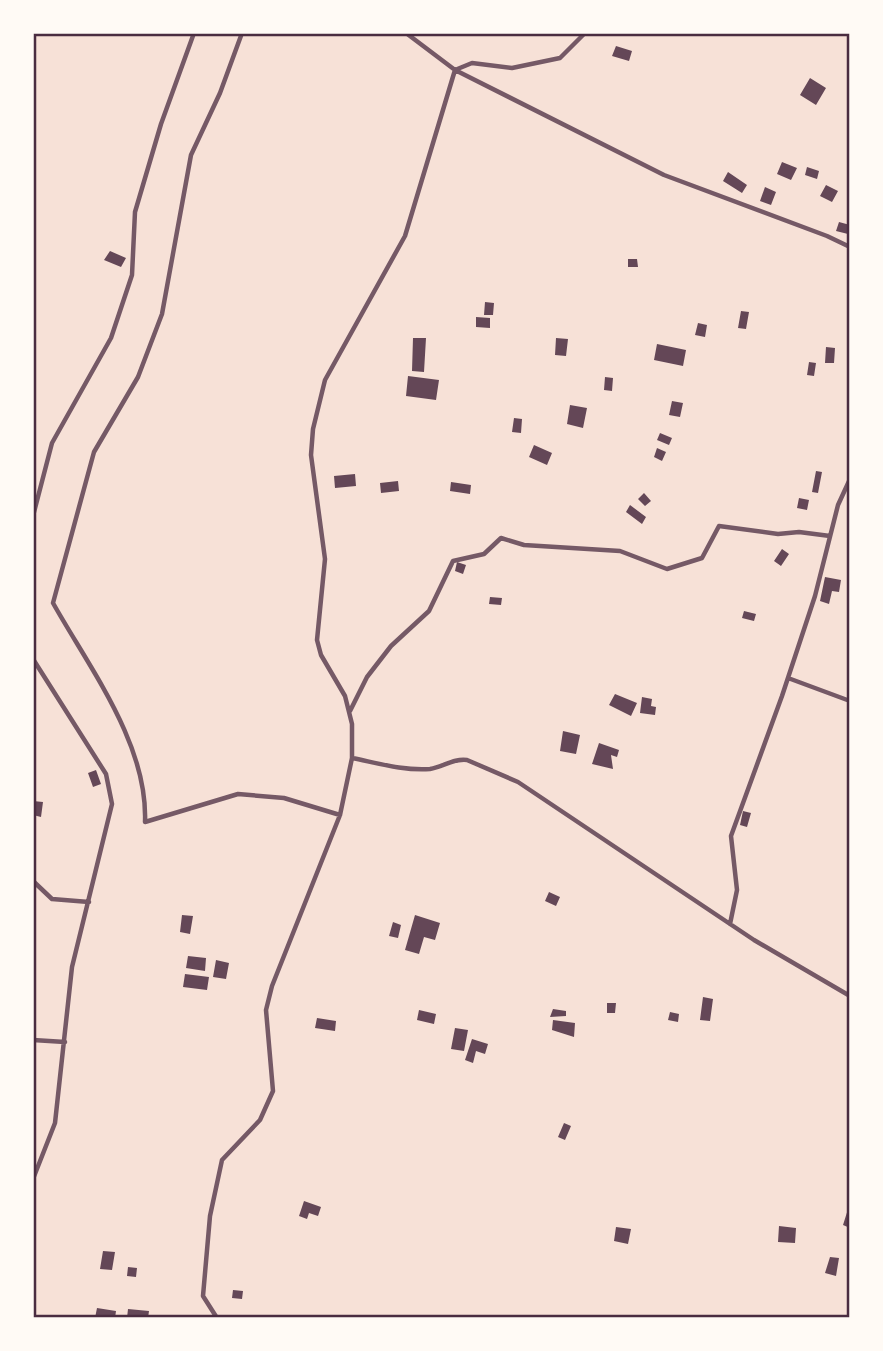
<svg xmlns="http://www.w3.org/2000/svg" width="883" height="1351" viewBox="0 0 883 1351" font-family="Ubuntu,sans-serif">
<rect width="100%" height="100%" fill="#f7e1d7"/>
<!-- building -->
<path fill="#644757" d="M616,46L632,51L629,61L612,56Z
M810,78L826,88L816,105L800,95Z
M782,162L797,168L791,180L777,174Z
M807,167L819,171L817,179L805,175Z
M728,172L747,185L742,193L723,181Z
M826,185L838,191L832,202L820,196Z
M765,187L776,192L771,205L760,201Z
M839,222L850,225L848,234L836,231Z
M110,251L126,258L121,267L104,260Z
M628,259H637L638,267H628Z
M485,302L494,303L493,315H484Z
M741,311L749,312L746,329L738,328Z
M476,317L490,318V328L476,327Z
M698,323L707,325L705,337L695,335Z
M413,338H426L424,372L412,371Z
M556,338L568,339L566,356L555,355Z
M657,344L686,350L683,366L654,360Z
M826,347L835,348L834,363H825Z
M809,362L816,363L814,376L807,375Z
M408,376L439,380L436,400L406,396Z
M605,377L613,378L612,391L604,390Z
M672,401L683,403L680,417L669,415Z
M570,405L587,408L583,428L567,424Z
M514,418L522,419L521,433L512,432Z
M660,433L672,438L669,445L657,440Z
M534,445L552,453L547,465L529,457Z
M657,448L666,452L662,461L654,457Z
M816,471L822,472L818,493L812,492Z
M355,474L356,486L335,488L334,476Z
M398,481L399,491L381,493L380,483Z
M451,482L471,485L470,494L450,491Z
M644,493L651,501L645,506L638,499Z
M799,498L809,500L807,510L797,508Z
M630,505L646,517L642,524L626,512Z
M782,549L789,554L781,566L774,561Z
M457,562L466,565L463,574L455,571Z
M825,577L841,580L839,592L832,591L829,604L820,601Z
M490,597L502,598L501,605L489,604Z
M744,611L756,614L754,621L742,618Z
M615,694L637,703L631,716L609,705Z
M642,697L652,699L651,706L656,707L655,715L640,713Z
M563,731L580,735L576,754L560,751Z
M599,743L619,750L617,757L611,755L613,769L592,764Z
M96,770L101,784L93,787L88,773Z
M33,801L43,802L41,817L33,815Z
M743,811L751,813L747,827L740,825Z
M549,892L560,897L556,906L545,901Z
M182,915L193,916L190,934L180,932Z
M415,915L440,923L435,940L424,937L419,954L405,950Z
M393,922L401,925L398,938L389,936Z
M188,956L206,958L205,971L186,968Z
M216,960L229,963L226,979L213,977Z
M185,974L209,977L207,990L183,987Z
M703,997L713,999L710,1021L700,1020Z
M607,1003H616L615,1013H607Z
M553,1009L566,1011V1016L550,1017Z
M419,1010L436,1014L434,1024L417,1020Z
M670,1012L679,1014L678,1022L668,1020Z
M317,1018L336,1021L335,1031L315,1028Z
M553,1020L575,1023L574,1037L552,1030Z
M455,1028L468,1030L464,1051L451,1049Z
M472,1039L488,1044L485,1054L476,1051L473,1063L465,1060Z
M564,1123L571,1126L565,1140L558,1137Z
M304,1201L321,1207L318,1216L309,1213L307,1219L299,1216Z
M849,1206H850V1228L843,1225Z
M779,1226L796,1228L795,1243L778,1242Z
M616,1227L631,1229L628,1244L614,1241Z
M103,1251L115,1252L112,1270L100,1269Z
M830,1257L839,1258L836,1276L825,1273Z
M128,1267L137,1268L136,1277L127,1276Z
M233,1290L243,1291L242,1299L232,1298Z
M97,1308L116,1311L115,1318H95Z
M128,1309L149,1311L148,1318H127Z"/>
<g fill="none" stroke-linecap="round" stroke-linejoin="round">
<!-- minor -->
<path stroke="#755966" stroke-width="4.5" d="M242,33L220,93L191,155L162,314L138,377L94,452L53,603C90,669 148,744 145,822L238,794L284,798L340,815
M406,33L455,70L664,175L827,236L850,247
M585,33L560,58L512,68L472,63L455,70L405,236L325,380L313,429L311,455L325,559L317,640L321,655L345,696L352,724V758C377,763 404,771 430,769C443,767 454,758 467,760L518,782L754,940L850,996
M33,516L52,443L111,338L132,275L135,212L161,124L194,33
M33,659L106,774L112,804L72,967L55,1123L33,1179
M788,678L850,701
M350,711L367,677L391,646L429,611L453,561L484,554L501,538L524,545L620,551L667,569L702,558L719,526L778,534L799,532L830,536
M33,881L52,899L89,902
M730,924L737,890L731,836L782,696L815,596L838,505L850,479
M33,1040L65,1042
M217,1318L203,1296L210,1216L222,1160L260,1120L273,1091L266,1010L272,986L340,815L352,758"/>
</g>
<!-- border -->
<rect width="883" height="1351" fill="none" stroke="#fffaf5" stroke-width="70"/>
<rect x="35" y="35" width="813" height="1281" fill="none" stroke="#4a2c40" stroke-width="2.5"/>
</svg>
